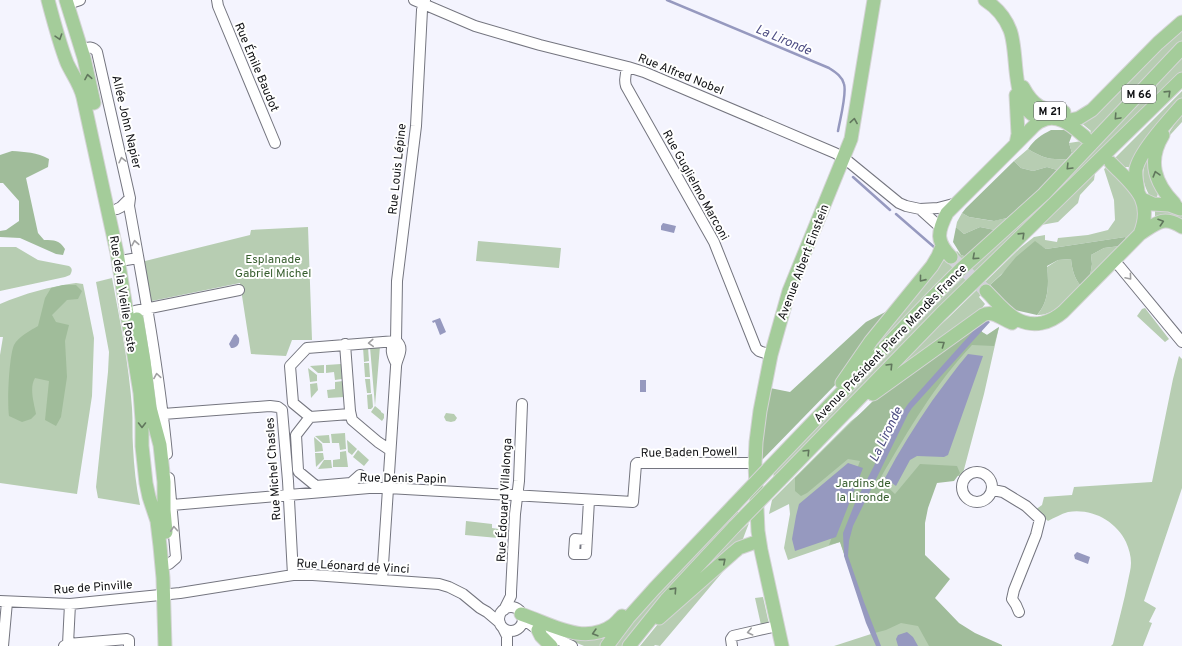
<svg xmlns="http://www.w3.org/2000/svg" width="1182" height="646" viewBox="0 0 1182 646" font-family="Overpass,sans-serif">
<rect width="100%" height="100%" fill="#f4f4fe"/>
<!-- green -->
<path fill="#b7cdb2" d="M1182,26V41L1076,153H1072L1069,143L1082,141L1091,131L1079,121Z
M1182,53V73L774,480L773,469L908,330Z
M1182,91V101L1134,167H1124L1115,158Z
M1182,110V122L1161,145L1176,122Z
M1153,145L1159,190L1157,197L1151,198C1138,176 1143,167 1153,145Z
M1028,149C1043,158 1049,160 1067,159L1057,170L1047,167L1033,171L1021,168L1014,161Z
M1108,166L1123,181L1140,205L1136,230L1128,239L1125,237L1046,249L1035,242L990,285L979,297L985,304L979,312L894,374L892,371L920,343L948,318L1020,248L1034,237L1045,235V240L1057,242L1058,238L1088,235L1108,230L1115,220L1114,200L1104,169Z
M1095,173L1094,180L1080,195L1078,203L1058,222L1041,225Z
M1155,209L1182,214V222L1155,218Z
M962,213L969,217L993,221L1007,218L995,230L980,227L964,234L956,227L957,222Z
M308,227L312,340H292L286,356L251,354L240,283L147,302L141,262L250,235L251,230Z
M478,241L561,248L559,268L476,261Z
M1120,246L1090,276L1092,264L1091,255L1104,248Z
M0,247H16L38,260L69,266C73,269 72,271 70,275L65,277L0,291Z
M957,251L961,255L967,257L858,371L872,346L940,259L947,261Z
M1071,259C1072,269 1074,277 1080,285C1070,298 1055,316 1037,315C1049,302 1049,283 1047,267L1058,260Z
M112,278C120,321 129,364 132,408C133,421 132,434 133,447C134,467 136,486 140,505L98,498L96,487L108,372L109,352L96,282Z
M76,283L83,284L94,338L92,396L77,494L0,483V355L3,337H0V304C26,293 48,287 76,283Z
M1145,308L1169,339L1165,342L1137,316L1142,309Z
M977,323L982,332L987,335L999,327L984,394L962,477L931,468L917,505L939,646H834L871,634L840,542L788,560L784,548L790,514L789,504L769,514L772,500L851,421Z
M380,346L375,406L381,411V412L384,414V418L382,421L371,412L375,406L370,347Z
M363,347H368L369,361L364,362Z
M1179,356L1182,359V488L1144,601L1156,608L1149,622L1152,623L1143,646H1111L1113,644C1118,623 1124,602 1128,581C1129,575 1131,569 1131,563C1131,556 1129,549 1126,542C1116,521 1092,508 1068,512C1061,514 1054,518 1048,521L1035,510L1042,505L1044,497L1072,495L1074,487L1152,482L1173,379Z
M364,363H369L370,377H365Z
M341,364L342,379L335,380L334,372L326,373V365Z
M324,365V373H318L310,366Z
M308,368L317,375V381L310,382Z
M365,379H370L371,393H367Z
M343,381L344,397L328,398L327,390L335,389V382Z
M317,383L318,390L311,398L310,384Z
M372,394L373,407L371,409H368L367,395Z
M446,413L454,414L457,418L455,421L451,422L446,421L444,417Z
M345,433L346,449L340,450L339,443H332L331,434Z
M329,435L330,443H323L315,436Z
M314,437L322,444L323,451L315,452Z
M347,440L357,449L352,455L348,452Z
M358,450L369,460L364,466L353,457Z
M346,451L348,467H333V460L340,459V452Z
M315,453H323L324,459L316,467Z
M324,460H331L332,468L318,469Z
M737,508L739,517L623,646H611L626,627Z
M466,521L492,524V528L499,529L498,538L465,535Z
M749,523L741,544L686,589L700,568Z
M737,555L660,646L655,645L654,646H640L658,624L681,603Z
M763,597L769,624L761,625L755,598Z
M547,630H613L601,646H584Z"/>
<!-- forest -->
<path fill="#a0bc9a" d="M1051,130H1067L1072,135L1069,143L1072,153L1067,159C1049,160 1043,158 1028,149C1034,140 1041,135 1051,130Z
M12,151C25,152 37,152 49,159L48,167L26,178L38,233L44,240C55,240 59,240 65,249L63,255L56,254L20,238L0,237V231L6,230L19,221V201L3,183H0V155Z
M1014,161L1021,168L1033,171L1047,167L1057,170L1045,184L1007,218L994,221L969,217L962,213L966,208Z
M956,227L964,234L980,227L995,230L967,257L961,255L953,242Z
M1125,237L1128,239L1120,246L1104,248L1091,255L1092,264L1090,276L1080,285C1074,277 1072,269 1071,259L1058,260L1047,266C1049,283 1049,302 1037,315L1015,310L1004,300L990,285L1001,275L1016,257L1035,241L1046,249Z
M63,285H76L82,291L78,299L67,300L52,315L56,322L69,325L65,341L67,377L61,417L56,426L45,420L49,381L35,378C29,388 34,403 36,414L31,419L22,422L9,416C7,403 9,356 14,345C18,337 31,330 38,326L45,298L51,288Z
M893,308L837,383L758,464L770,388L790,392L866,322Z
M977,323L982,332L987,335L999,327L994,346L972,345C935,384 908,431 881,477L880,480L895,494L920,464L957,466L960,473L954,481L937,483L928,508L925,523V555L950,579L935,598L959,623L975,633L1002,645V646H929L918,626L901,623L886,630L871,634L840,542L829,545L860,461L848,459L807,493L801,496L795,491V478L876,398Z"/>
<!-- water -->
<path fill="#9699bf" d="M663,223L676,226L674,233L661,230V226Z
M440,318L446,332L440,335L435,322L433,323L432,321Z
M985,318L990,322L912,408L908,414L853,526L849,541L848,556L864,602L881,646H876L866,623L844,556L843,533L855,503L899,417L908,404Z
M236,334L239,338C240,344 237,348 231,348L229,344L234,335Z
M968,354L983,356L948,455L944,457L917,456L910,460L896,486L885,478C899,451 915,426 932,401C944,385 955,369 968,354Z
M640,380H646V392H640Z
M848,463L863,468L836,537L795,551L792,539L796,516L799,504Z
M1077,552L1090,557L1088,564L1075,559L1074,555Z
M907,632L913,637L918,646H898L896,639L898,635Z"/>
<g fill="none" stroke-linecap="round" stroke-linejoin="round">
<!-- stream -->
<path stroke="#9699bf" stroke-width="2.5" d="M667,0L829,68C835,72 842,76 844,84C847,94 840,119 838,131
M853,177L890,210
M896,214L934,247"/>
<!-- major-tunnel -->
<path stroke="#d2d2db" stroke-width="13" stroke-dasharray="13 6" stroke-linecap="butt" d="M951,257L986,291"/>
<defs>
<path id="minor" d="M217,0L218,6L275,143
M414,0L475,26L540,45L628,67L644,72L835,153L844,158L899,203L906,206L920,209L938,208L957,203
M68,4L80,0
M82,49C88,47 93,46 97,52L130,198L129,206C144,288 159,371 167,454
M628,67C625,74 624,79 626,86L714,242L756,348L759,351L771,355
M117,209L121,207L130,198
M920,209L940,227
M126,260L138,258
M1113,262L1117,264L1120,267L1182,342
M135,311L239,290
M345,344L350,411L352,420L378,442L390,450
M396,363C392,355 389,348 396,341L397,281L416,126L422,10L425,0
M163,414L270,406L278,407L282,410L288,481L293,575
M310,417L293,403L290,366L307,348L396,341
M310,417L296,435L298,470L299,472L316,486L351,483L360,475
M310,417L350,414
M962 487a15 15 0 1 1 30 0a15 15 0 1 1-30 0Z
M993,490L1003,492L1026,506L1040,519L1036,535L1014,590L1012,599L1016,605L1019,612
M172,505L369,488H388L633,502L636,464L637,463H755
M586,540L575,539L574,554H586L589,500
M169,564L176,558L169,478
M382,580L396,367C396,358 406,349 396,341
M0,601L70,604L180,593L293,575H313L439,584L449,587L463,594L480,608L487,612L500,623
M499 619a12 12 0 1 1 24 0a12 12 0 1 1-24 0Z
M504,610L511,596V592L515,514L519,481L522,404
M523,619L538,630L572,646
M503,628L507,636V646
M68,644L70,604
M3,646L7,602
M64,646L68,644L127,639L129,640V646
M732,646L731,639L733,636L777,626"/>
<path id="major" d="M48,0C53,19 60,45 67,63C72,74 80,84 83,97L117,253L140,393L142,420V446L146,483L149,497L157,521L160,546L163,578L165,646
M66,0L84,58L94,103
M985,0C996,7 1005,17 1010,30C1020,55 1008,117 1046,119
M1023,87C1033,106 1043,111 1064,112
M1066,121L1079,118L1092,110L1158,43L1182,22
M1163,135C1147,161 1155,183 1174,203L1176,207
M1016,144L1018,134L1016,95
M1138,191C1137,184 1135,176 1136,169C1140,151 1169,120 1182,105
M1142,199L1153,204L1169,205L1180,209
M1140,234C1157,223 1163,215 1182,227
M951,257C936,241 937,233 947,213L1029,131C1033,127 1036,123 1041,121C1058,112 1073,127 1085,137
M986,291C1002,307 1016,328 1042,323C1051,321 1056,318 1063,312L1140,234C1154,199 1133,186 1111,163
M137,319L144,361L150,408L160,445L164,482V510L166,532
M842,383L871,341L932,266L938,256L942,246
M873,394L983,315C993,310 1002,319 1012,323
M771,466L933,297L961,269L1044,194L1182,48
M780,480L941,314L1182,79
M521,614C551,624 584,646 613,625C616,623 619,619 622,616
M659,618L733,553L739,548L753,543
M538,630L541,636L551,646
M607,646L628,618L654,589L734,505
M629,646L666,600L735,526
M782,646L761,550L758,531L755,463L756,442L760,411L771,355L789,291L851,139L874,0"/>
</defs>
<!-- minor casing -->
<use href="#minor" stroke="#74757f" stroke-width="12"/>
<!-- major casing -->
<use href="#major" stroke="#d4d4d5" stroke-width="15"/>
<!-- minor -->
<use href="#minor" stroke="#fff" stroke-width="10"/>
<!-- major -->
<use href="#major" stroke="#a4cc9a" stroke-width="13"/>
<defs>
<path id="major-bridge" d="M734,505L771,466
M735,526L780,480"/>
</defs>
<!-- major-bridge casing -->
<use href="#major-bridge" stroke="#d4d4d5" stroke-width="15" stroke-linecap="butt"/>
<!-- major-bridge -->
<use href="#major-bridge" stroke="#a4cc9a" stroke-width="13"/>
</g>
<!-- one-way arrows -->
<defs><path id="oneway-chevron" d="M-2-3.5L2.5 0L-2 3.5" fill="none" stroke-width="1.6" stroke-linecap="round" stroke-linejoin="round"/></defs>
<g stroke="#61775d">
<use href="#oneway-chevron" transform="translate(59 37) rotate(72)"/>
<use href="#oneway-chevron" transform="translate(88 77) rotate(-100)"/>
<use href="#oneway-chevron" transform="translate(1168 93) rotate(-44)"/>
<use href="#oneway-chevron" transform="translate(1117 117) rotate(133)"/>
<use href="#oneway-chevron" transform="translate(854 121) rotate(-81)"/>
<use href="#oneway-chevron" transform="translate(1069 167) rotate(134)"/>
<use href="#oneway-chevron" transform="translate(1156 174) rotate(-106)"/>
<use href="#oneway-chevron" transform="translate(1161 222) rotate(-18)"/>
<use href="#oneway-chevron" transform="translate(1022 235) rotate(-44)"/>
<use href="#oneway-chevron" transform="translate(975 257) rotate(138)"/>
<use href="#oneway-chevron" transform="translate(922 279) rotate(129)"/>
<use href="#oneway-chevron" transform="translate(942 344) rotate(-35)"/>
<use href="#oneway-chevron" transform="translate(890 366) rotate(-46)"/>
<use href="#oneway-chevron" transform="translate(142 425) rotate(90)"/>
<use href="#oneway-chevron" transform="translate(807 452) rotate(-46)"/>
<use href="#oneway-chevron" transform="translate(723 561) rotate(-41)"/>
<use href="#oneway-chevron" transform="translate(674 590) rotate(-48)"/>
<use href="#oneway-chevron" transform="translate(595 633) rotate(164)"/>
</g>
<g stroke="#9f9fa1">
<use href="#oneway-chevron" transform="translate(122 160) rotate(-103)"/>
<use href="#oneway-chevron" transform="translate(135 243) rotate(-100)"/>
<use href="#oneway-chevron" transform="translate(1129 277) rotate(50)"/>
<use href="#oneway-chevron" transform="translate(371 343) rotate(176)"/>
<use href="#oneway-chevron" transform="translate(157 376) rotate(-99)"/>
<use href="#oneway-chevron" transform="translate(174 529) rotate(-94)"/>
<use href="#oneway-chevron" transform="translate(750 632) rotate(167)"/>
</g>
<g text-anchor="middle" stroke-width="4" stroke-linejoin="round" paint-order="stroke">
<!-- shield labels -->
<g fill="#fff" stroke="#57585a" stroke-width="1">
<rect x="1122" y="85" width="34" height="18" rx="3"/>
<rect x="1034" y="102" width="32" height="18" rx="3"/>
</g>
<g font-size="11" font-weight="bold" fill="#0f1013">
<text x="1139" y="98">M 66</text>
<text x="1050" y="115">M 21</text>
</g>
<!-- street labels -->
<g font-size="12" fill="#0f1013" stroke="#fff">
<text transform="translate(257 67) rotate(67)" y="4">Rue Émile Baudot</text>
<text transform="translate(681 74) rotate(22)" y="4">Rue Alfred Nobel</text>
<text transform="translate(127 122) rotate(77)" y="4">Allée John Napier</text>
<text transform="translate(397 169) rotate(-84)" y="4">Rue Louis Lépine</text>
<text transform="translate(696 185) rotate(61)" y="4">Rue Guglielmo Marconi</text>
<text transform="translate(803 262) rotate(-69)" y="4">Avenue Albert Einstein</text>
<text transform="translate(123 294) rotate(81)" y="4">Rue de la Vieille Poste</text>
<text transform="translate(890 343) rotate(-46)" y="4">Avenue Président Pierre Mendès France</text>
<text transform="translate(689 452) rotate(-1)" y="4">Rue Baden Powell</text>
<text transform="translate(273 469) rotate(-94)" y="4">Rue Michel Chasles</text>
<text transform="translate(403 478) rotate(1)" y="4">Rue Denis Papin</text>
<text transform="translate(504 500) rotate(-87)" y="4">Rue Édouard Villalonga</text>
<text transform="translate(353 566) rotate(3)" y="4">Rue Léonard de Vinci</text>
<text transform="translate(93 587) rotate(-4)" y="4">Rue de Pinville</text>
</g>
<!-- park labels -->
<g font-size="12" fill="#375e2e" stroke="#fff">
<text x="273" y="263">Esplanade<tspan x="273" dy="14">Gabriel Michel</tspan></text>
<text x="863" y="487">Jardins de<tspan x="863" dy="14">la Lironde</tspan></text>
</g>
<!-- water labels -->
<g font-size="13" font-style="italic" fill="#4d4d83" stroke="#fff">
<text transform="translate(784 39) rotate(23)" y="5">La Lironde</text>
<text transform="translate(885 434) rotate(-64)" y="5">La Lironde</text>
</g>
</g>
</svg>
